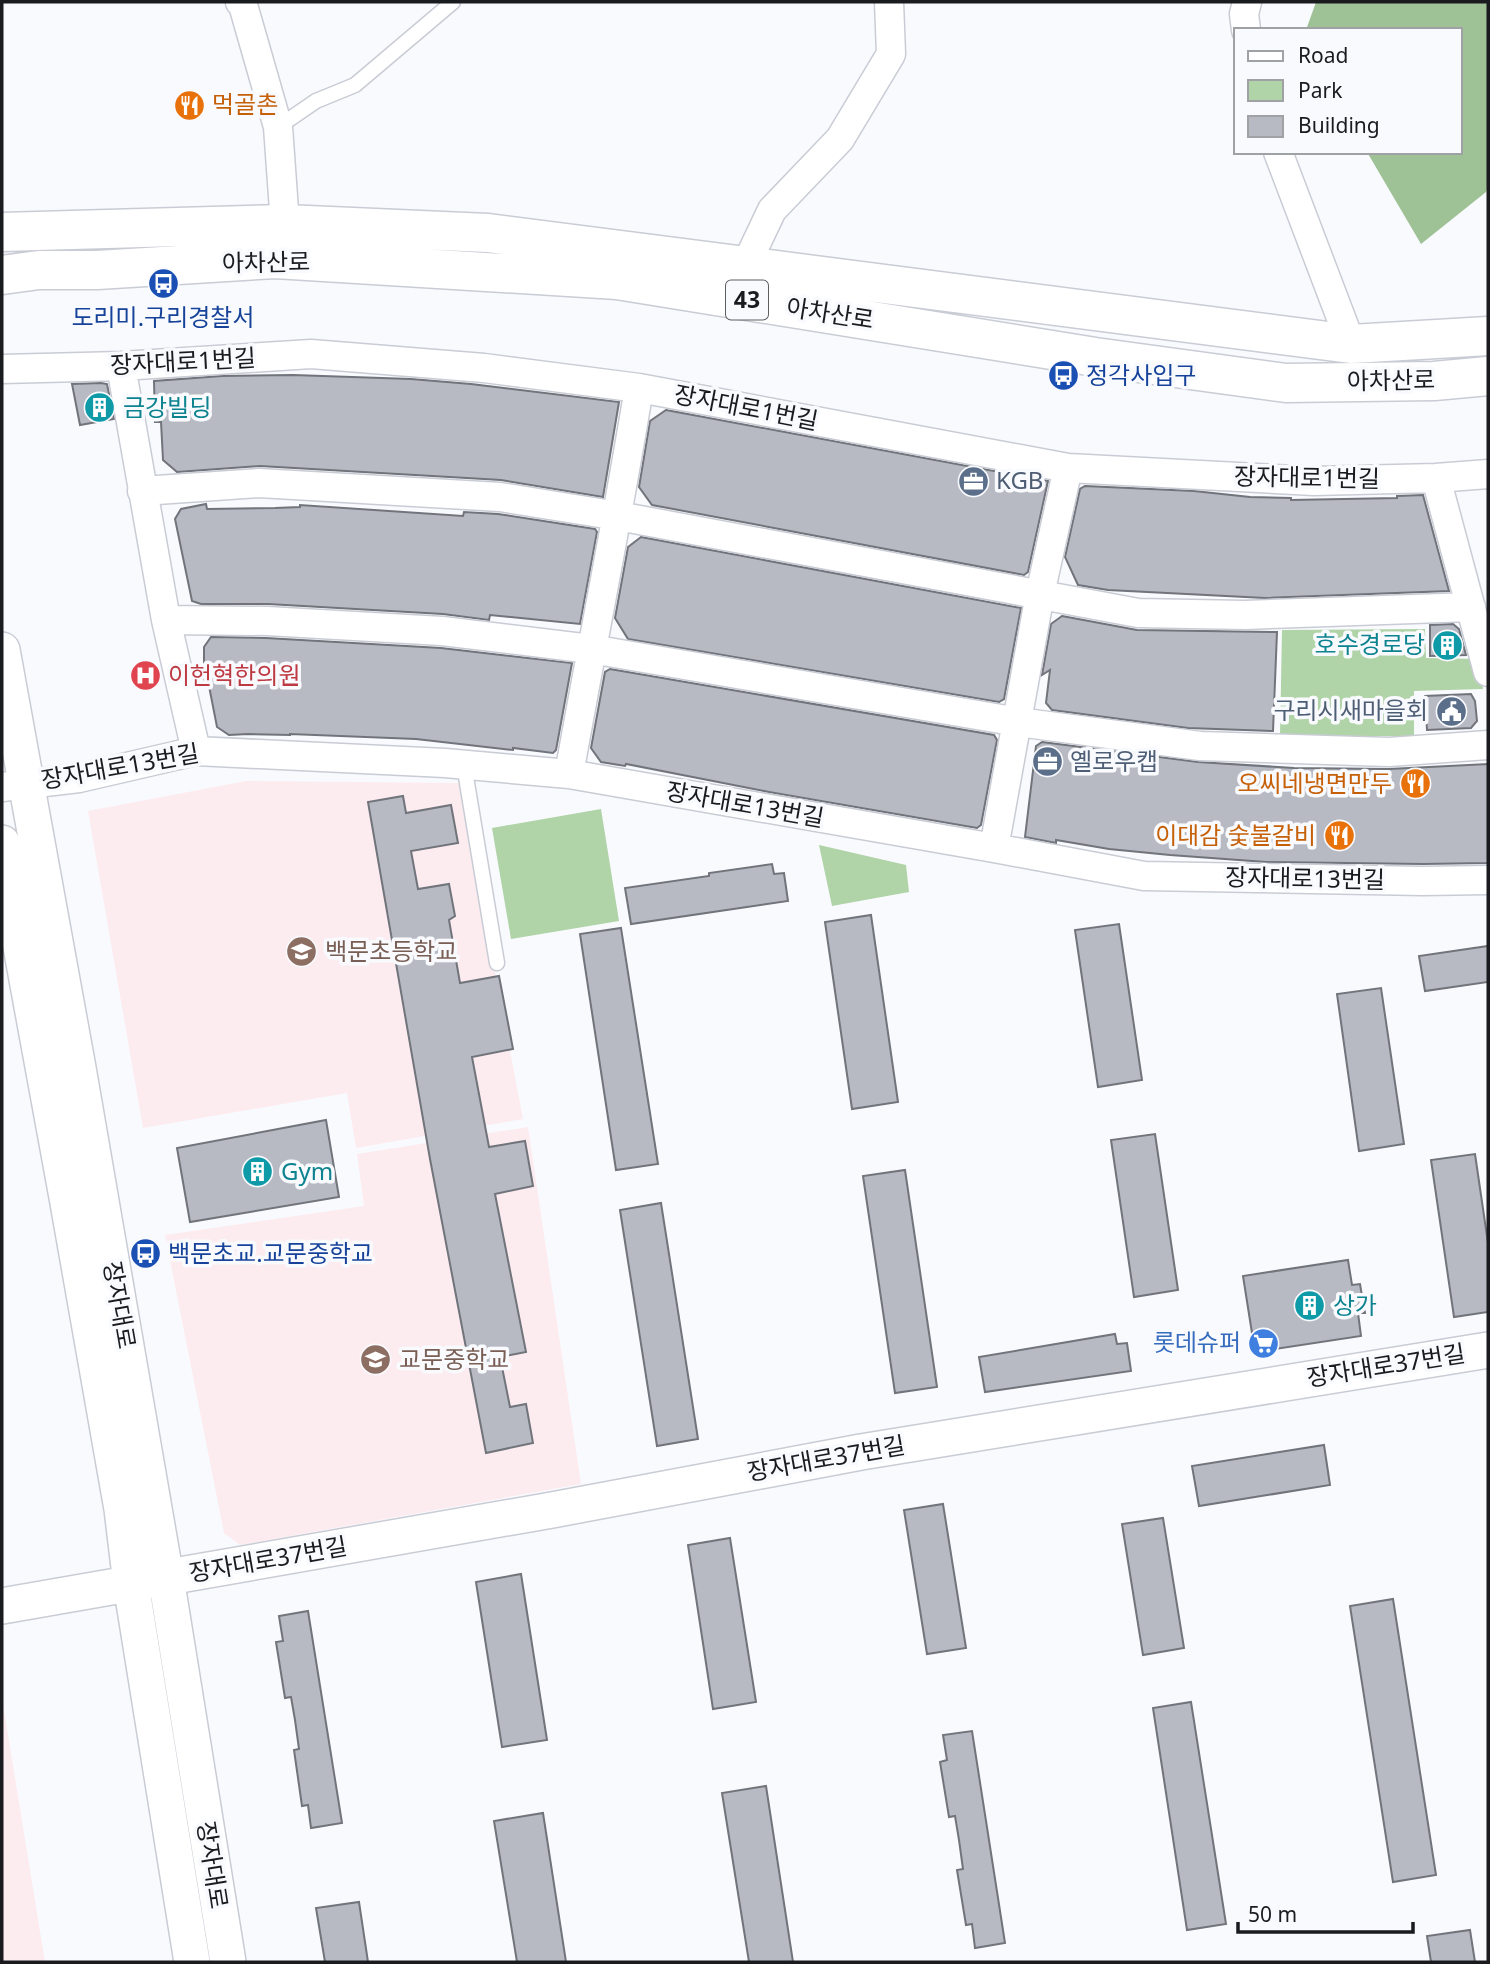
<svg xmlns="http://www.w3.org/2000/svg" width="1490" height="1964" viewBox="0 0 1490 1964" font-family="'Noto Sans','Noto Sans KR',sans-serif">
<rect width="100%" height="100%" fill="#f9fafe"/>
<!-- education -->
<path fill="#fcecf0" d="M246,781L459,783L523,1119L356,1148L347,1093L143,1128L88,811Z
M528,1127L581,1484L240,1545L224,1533L165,1235L364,1206L357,1154Z
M2,1698L45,1962H2Z"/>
<!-- green -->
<path fill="#b0d3a7" d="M1425,629L1426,658L1478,659L1483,689L1414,691V736H1280L1282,630Z
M601,809L619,921L511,939L492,828Z
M819,845L906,865L909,892L832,906Z"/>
<!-- forest -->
<path fill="#9ec196" d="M1316,2H1488V186L1486,192L1421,244L1367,152H1460V30H1306Z"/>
<!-- building -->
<path fill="#b7bac3" stroke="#71747b" stroke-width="2" d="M293,375L411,379L471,384L619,402L603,497L501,480L260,466L177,472L163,460L161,422H155L154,381L222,376Z
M101,383L107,384L114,419L80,425L72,384Z
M666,410L1048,481L1028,572L1024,575L652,505L639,487L650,421Z
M1085,486L1194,491L1250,497L1291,498V500L1397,498V496L1423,495L1449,591L1265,598L1108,590L1078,585L1065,557L1080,489Z
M206,504L207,509L275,508L300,507V505L463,516L464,512L498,514L595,529L597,532L580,624L490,615L489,620L443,614L268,604H201L192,601L175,519L181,509Z
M641,537L1021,608L1004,699L999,702L628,639L615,618L628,547Z
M1062,616L1137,630L1277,632L1273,731L1188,728L1052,710L1046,703L1050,670L1042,675L1051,624Z
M1453,624L1459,629L1466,655L1430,656V625Z
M211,637L266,638L441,648L572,663L556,750L553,753L513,748V750L416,739L290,734V735L248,734L229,735L217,727L209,686H204V647Z
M610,669L994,735L997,740L981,825L977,828L769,792L626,764L625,766L601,762L591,748L605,672Z
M1471,694L1475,701L1477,721L1471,728L1427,730L1425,696Z
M1042,742L1198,762L1294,768L1389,769L1488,764V863L1423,864L1266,862L1170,855L1109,849L1056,840V843L1025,837L1036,746Z
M403,796L406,813L451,805L458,843L411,851L418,889L449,884L455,916L449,920L460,983L499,976L513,1049L472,1057L489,1147L525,1141L533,1186L495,1194L526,1352L500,1357L510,1407L526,1404L533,1443L486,1453L430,1159L368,802Z
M772,864L774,874L784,873L788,901L631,924L625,888L709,876V873Z
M871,915L898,1102L852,1109L825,922Z
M1119,924L1142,1080L1098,1087L1075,930Z
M621,928L658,1164L616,1170L580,934Z
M1488,946V982L1425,991L1419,956Z
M1381,988L1404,1144L1359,1151L1337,994Z
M326,1120L339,1197L190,1222L177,1148Z
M1155,1134L1178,1290L1134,1297L1111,1140Z
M1475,1154L1488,1243V1312L1454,1317L1431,1160Z
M905,1170L937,1387L895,1393L863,1176Z
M661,1203L698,1439L657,1446L620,1210Z
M1348,1260L1352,1285L1360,1284L1365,1313H1358L1361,1336L1255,1352L1243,1276Z
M1115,1334L1117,1344L1127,1343L1131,1371L985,1392L979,1357Z
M1324,1445L1330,1485L1199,1506L1192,1466Z
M943,1504L966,1648L927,1654L904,1510Z
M1163,1518L1184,1648L1143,1655L1122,1524Z
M730,1538L756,1702L713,1709L688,1545Z
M521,1574L547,1740L502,1747L476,1582Z
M1393,1599L1436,1875L1393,1882L1350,1606Z
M308,1611L342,1823L311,1828L308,1805L302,1806L294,1750L299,1749L295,1720L291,1697L285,1698L276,1642L283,1641L279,1616Z
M1191,1702L1226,1924L1187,1930L1153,1708Z
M972,1731L1005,1943L975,1948L972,1924L966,1925L957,1870L963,1869L959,1840L955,1816L949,1817L940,1762L947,1760L943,1735Z
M766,1786L793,1962H749L722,1793Z
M543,1813L566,1962H517L494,1821Z
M359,1902L368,1962H325L316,1908Z
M1470,1930L1475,1962H1431L1427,1936Z"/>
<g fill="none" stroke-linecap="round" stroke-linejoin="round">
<defs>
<path id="service" d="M278,127L316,101L355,85L453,2
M464,765L497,963"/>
<path id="minor" d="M240,2L243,5L278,127L285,224
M1246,30L1244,14L1247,2
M1278,152L1351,344
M743,284L744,269L772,210L840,139L891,54L889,2
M121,366L166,620L196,751
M2,369L121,366L311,354L484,368L639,388L1068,468L1314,481L1436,478L1488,474
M1436,478L1488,672
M142,491L259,483L500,497L618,516L1138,613L1245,615L1471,607
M166,620L267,621L442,631L591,649L1018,722L1200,746L1389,752L1488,745
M569,774C592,645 618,517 639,388
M2,787L79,778L196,751L445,763L569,774L994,848L1144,876L1423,881L1488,880
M994,848L1040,594L1068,468"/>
<path id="tertiary" d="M2,650L78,1068L166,1578L228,1962
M2,843L67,1197L122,1509L131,1584L192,1962
M2,1606L552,1510L861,1452L1488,1350"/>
<path id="primary" d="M2,232L285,224L488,233L1351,344L1488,336
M2,275L39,270H97L275,259L617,280L1095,357L1286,383L1434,381L1488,376"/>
</defs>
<!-- service casing -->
<use href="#service" stroke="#c9ccd5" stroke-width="17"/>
<!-- minor casing -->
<use href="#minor" stroke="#c9ccd5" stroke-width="31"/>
<!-- tertiary casing -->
<use href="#tertiary" stroke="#c9ccd5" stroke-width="38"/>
<!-- primary casing -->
<use href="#primary" stroke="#c9ccd5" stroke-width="41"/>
<!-- service -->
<use href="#service" stroke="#fff" stroke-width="14"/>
<!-- minor -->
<use href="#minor" stroke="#fff" stroke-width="28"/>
<!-- tertiary -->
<use href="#tertiary" stroke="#fff" stroke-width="35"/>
<!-- primary -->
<use href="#primary" stroke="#fff" stroke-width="38"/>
</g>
<!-- icons -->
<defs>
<symbol id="restaurant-disc" viewBox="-11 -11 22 22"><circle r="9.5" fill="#e8710a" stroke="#f9fafe"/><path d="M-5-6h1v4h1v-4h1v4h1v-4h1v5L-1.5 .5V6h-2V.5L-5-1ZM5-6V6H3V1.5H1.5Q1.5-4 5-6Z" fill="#fff"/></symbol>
<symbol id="bus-disc" viewBox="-11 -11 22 22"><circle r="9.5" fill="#1a4fb4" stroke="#f9fafe"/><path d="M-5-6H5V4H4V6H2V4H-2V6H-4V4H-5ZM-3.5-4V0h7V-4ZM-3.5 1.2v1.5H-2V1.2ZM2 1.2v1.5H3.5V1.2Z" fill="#fff"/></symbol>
<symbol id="building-disc" viewBox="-11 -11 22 22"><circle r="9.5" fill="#0f9aa8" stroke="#f9fafe"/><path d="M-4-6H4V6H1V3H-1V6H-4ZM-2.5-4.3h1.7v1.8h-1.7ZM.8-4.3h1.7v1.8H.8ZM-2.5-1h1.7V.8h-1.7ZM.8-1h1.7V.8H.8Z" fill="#fff"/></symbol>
<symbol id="office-disc" viewBox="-11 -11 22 22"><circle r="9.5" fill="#5c6f8a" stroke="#f9fafe"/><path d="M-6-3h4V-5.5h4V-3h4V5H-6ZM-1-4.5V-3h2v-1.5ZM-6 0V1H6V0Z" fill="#fff"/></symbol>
<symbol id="hospital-disc" viewBox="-11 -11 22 22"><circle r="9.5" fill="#e0444e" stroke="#f9fafe"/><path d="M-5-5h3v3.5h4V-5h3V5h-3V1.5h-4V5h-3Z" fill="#fff"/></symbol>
<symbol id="civic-disc" viewBox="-11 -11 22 22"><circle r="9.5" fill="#5c6f8a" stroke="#f9fafe"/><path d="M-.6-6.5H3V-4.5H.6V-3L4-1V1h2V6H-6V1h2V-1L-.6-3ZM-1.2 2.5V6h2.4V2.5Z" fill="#fff"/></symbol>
<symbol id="school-disc" viewBox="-11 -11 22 22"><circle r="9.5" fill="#8d6e63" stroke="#f9fafe"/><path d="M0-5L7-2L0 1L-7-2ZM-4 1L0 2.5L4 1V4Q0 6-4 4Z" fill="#fff"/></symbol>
<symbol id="supermarket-disc" viewBox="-11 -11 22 22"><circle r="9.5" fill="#3f7fe0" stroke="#f9fafe"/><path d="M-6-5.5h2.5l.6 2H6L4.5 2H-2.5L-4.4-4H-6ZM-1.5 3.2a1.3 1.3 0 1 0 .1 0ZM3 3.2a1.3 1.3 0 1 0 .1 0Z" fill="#fff"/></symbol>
</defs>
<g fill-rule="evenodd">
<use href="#restaurant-disc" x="172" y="88" width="35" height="35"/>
<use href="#bus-disc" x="146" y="266" width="35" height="35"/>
<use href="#bus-disc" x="1046" y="358" width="35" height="35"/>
<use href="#building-disc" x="82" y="390" width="35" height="35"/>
<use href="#office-disc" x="956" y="464" width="35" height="35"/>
<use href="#building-disc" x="1430" y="628" width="35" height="35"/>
<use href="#hospital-disc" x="128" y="658" width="35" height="35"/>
<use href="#civic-disc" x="1434" y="694" width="35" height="35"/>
<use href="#office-disc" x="1030" y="744" width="35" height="35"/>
<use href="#restaurant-disc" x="1398" y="766" width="35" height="35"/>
<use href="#restaurant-disc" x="1322" y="818" width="35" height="35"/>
<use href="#school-disc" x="284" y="934" width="35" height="35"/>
<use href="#building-disc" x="240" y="1154" width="35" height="35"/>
<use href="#bus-disc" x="128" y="1236" width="35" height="35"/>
<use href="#building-disc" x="1292" y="1288" width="35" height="35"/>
<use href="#supermarket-disc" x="1246" y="1326" width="35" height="35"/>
<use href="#school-disc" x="358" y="1342" width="35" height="35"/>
</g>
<g text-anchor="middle" stroke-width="7" stroke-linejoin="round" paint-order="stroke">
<!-- shield labels -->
<rect fill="#f9fafe" stroke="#5d5e61" stroke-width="2" x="726" y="280.5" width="42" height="39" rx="5"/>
<g font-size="23" font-weight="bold" fill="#1a1b1e">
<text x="747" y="308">43</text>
</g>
<!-- food labels -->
<g font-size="24" fill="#c56008" stroke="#f9fafe" text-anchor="end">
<text x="212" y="113" text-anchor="start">먹골촌</text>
<text x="1392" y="792">오씨네냉면만두</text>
<text x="1316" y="844">이대감 숯불갈비</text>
</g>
<!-- street labels -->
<g font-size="24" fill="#1a1b1e" stroke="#f9fafe">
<text transform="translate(266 263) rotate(-1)" y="8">아차산로</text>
<text transform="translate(830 314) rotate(9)" y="8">아차산로</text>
<text transform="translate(183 362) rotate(-3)" y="8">장자대로1번길</text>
<text transform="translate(1391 381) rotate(-1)" y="8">아차산로</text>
<text transform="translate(746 408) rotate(11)" y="8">장자대로1번길</text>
<text transform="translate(1307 478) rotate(1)" y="8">장자대로1번길</text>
<text transform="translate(120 767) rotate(-10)" y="8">장자대로13번길</text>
<text transform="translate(745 805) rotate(10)" y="8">장자대로13번길</text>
<text transform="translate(1305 879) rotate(1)" y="8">장자대로13번길</text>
<text transform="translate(119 1305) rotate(80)" y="8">장자대로</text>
<text transform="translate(1386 1366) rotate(-9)" y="8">장자대로37번길</text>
<text transform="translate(826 1459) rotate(-10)" y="8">장자대로37번길</text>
<text transform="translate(268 1560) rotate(-10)" y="8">장자대로37번길</text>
<text transform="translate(212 1865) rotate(81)" y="8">장자대로</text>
</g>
<!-- transit labels -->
<g font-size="24" fill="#164399" stroke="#f9fafe" text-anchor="start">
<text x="163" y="326" text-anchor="middle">도리미.구리경찰서</text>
<text x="1086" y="384">정각사입구</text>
<text x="168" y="1262">백문초교.교문중학교</text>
</g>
<!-- culture labels -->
<g font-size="24" fill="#0d838f" stroke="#f9fafe" text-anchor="start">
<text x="123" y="416">금강빌딩</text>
<text x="1425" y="653" text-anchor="end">호수경로당</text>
<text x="281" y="1180">Gym</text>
<text x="1333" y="1314">상가</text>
</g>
<!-- service labels -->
<g font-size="24" fill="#4e5e75" stroke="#f9fafe" text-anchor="start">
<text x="996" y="489">KGB</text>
<text x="1428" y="719" text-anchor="end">구리시새마을회</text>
<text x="1070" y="770">옐로우캡</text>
</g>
<!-- health labels -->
<g font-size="24" fill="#be3a42" stroke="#f9fafe" text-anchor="start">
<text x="168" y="684">이헌혁한의원</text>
</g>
<!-- education labels -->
<g font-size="24" fill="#785e54" stroke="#f9fafe" text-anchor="start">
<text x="325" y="960">백문초등학교</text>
<text x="399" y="1368">교문중학교</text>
</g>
<!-- shop labels -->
<g font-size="24" fill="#366cbe" stroke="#f9fafe" text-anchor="end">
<text x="1241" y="1351">롯데슈퍼</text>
</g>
</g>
<!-- border -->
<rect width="1490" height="1964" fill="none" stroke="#1a1b1e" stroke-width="7"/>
<!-- legend -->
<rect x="1234" y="28" width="228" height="126" fill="#f9fafe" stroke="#a0a1a4" stroke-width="2"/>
<rect x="1248" y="51" width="35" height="10" fill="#ffffff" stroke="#a0a1a4" stroke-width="2"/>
<text x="1298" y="63" font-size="21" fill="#1a1b1e">Road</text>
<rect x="1248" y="80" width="35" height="21" fill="#b0d3a7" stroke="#a0a1a4" stroke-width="2"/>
<text x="1298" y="98" font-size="21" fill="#1a1b1e">Park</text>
<rect x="1248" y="116" width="35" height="21" fill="#b7bac3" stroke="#a0a1a4" stroke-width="2"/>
<text x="1298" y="133" font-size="21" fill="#1a1b1e">Building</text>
<!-- scale -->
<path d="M1238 1922v10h175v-10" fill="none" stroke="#1a1b1e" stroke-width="3.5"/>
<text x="1248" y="1922" font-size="21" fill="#1a1b1e" stroke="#f9fafe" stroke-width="5" paint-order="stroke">50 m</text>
</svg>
